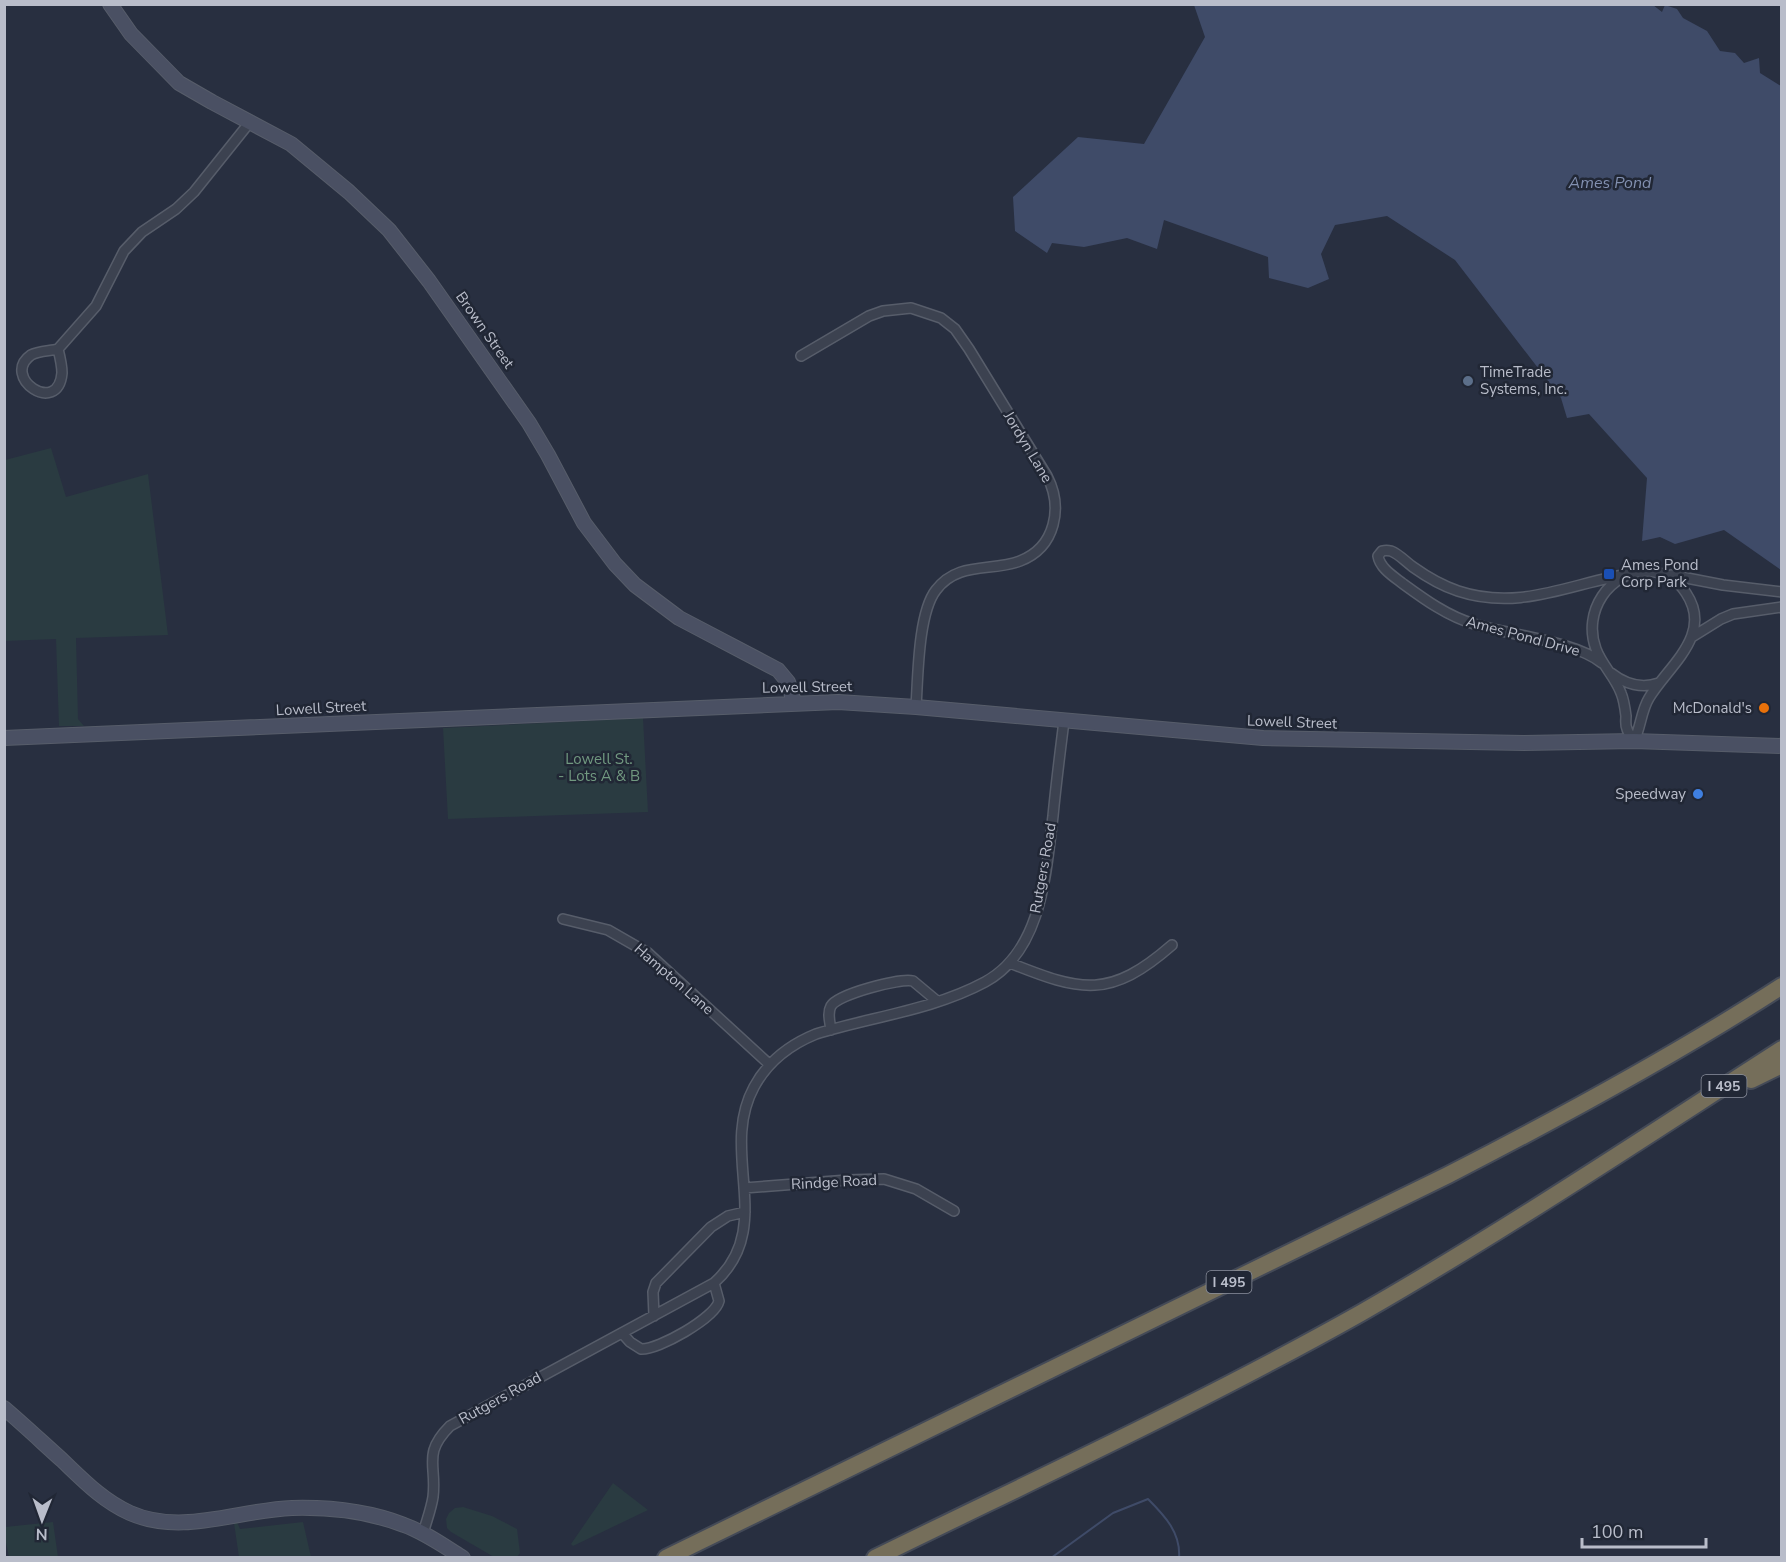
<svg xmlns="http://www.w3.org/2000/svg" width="1786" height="1562" viewBox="0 0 1786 1562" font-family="'Nunito Sans',sans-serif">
<rect width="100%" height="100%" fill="#282f40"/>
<!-- green -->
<path fill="#2a3b41" d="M51,448L66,497L148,474L168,635L76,638L78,719L84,726H59L56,639L5,641V460Z
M643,718L648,812L448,819L443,728Z
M613,1483L648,1510L573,1546L571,1544Z
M463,1507L492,1516L517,1529L520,1553L517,1557H494L451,1532L447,1528L446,1519L449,1513L455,1508Z
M53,1522L58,1557H9L5,1538V1527Z
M237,1522L240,1529L303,1522L311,1557H239L234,1523Z"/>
<!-- water -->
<path fill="#3f4b68" d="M1653,5L1662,12L1665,5L1677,9L1683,18L1707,31L1720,51L1735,53L1744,63L1759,58L1760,73L1781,86V570L1724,530L1675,544L1660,537L1642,541L1647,478L1589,414L1567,418L1561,398L1455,260L1387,216L1335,225L1321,254L1329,279L1308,288L1269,278L1268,257L1164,220L1157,249L1127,238L1084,247L1052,243L1047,253L1015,231L1013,197L1078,137L1144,144L1205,37L1194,5Z"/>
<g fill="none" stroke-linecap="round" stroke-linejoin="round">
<!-- stream -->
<path stroke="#3f4b68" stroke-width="2" d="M1051,1558L1113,1513L1148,1499C1165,1516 1181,1533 1179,1558"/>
<defs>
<path id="street" d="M58,349C50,351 38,351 31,355C0,377 58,417 62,373C62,365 60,357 58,349L96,306L124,251L142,232L176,209L194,192L250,122
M801,356L869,316L883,311L911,308L941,318L955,329L969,349L1047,476C1063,507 1056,547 1020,561C991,572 958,561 936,590C918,613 918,677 916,707
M1648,571C1666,573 1676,578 1686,593C1714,635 1668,666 1649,698C1641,711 1641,727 1634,741C1632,737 1628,733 1627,729C1625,725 1626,720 1626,716C1625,708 1624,700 1621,693C1615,677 1602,665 1596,649C1582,612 1609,571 1648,571Z
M1671,575L1723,585L1782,592
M1692,637L1721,619L1733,614L1782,607
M1602,663C1575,641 1509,635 1474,624C1447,616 1424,599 1402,583C1393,576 1380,568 1378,556L1382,551C1386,550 1387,550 1391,551C1399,554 1406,562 1413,567C1427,577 1443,586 1458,591C1521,612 1573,582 1634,573
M1611,673C1625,684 1642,689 1659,683
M563,919L608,930L648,953L769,1064
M1010,963C1082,992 1110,999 1172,945
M831,1030C830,1022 827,1013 831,1006C838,994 900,978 913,981L937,1001
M744,1188L848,1180L884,1179L916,1189L954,1211
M654,1316L653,1292L656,1283L711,1227L728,1216L745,1212
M622,1333L630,1342L641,1349C658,1350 715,1318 719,1301L714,1283
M423,1534C426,1522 431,1510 433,1497C437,1465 422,1454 450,1426L714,1283C777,1227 718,1153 754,1087C768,1061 789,1045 816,1034C871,1017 933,1010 985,982C1042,951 1046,873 1053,816C1056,784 1060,753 1064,721"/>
<path id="secondary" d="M110,4L131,34L179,83L212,102L291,144L349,192L389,230L429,281L529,423L548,455L584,523L615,564L635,585L679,618L778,670L788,682L794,702
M4,738L838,702L916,707L1263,738L1524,743L1634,741L1782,746
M4,1408C24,1425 43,1443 62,1460C83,1480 103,1501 130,1513C182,1536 238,1510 292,1508C330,1507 368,1511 404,1525C424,1532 444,1546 463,1558"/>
<path id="highway" d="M1751,1080L1782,1065
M666,1558L1448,1175C1561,1117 1674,1056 1782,986
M875,1558C1038,1478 1203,1402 1361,1313C1504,1231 1642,1139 1782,1049"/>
</defs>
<!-- street casing -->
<use href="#street" stroke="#575d6a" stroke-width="12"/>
<!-- secondary casing -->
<use href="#secondary" stroke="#575d6a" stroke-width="16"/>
<!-- highway casing -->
<use href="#highway" stroke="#444a57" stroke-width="20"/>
<!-- street -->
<use href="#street" stroke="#3c4250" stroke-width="9"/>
<!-- secondary -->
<use href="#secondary" stroke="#4a5063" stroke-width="14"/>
<!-- highway -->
<use href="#highway" stroke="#756e5a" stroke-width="16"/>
</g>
<!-- markers -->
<circle fill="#5c6f8a" stroke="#212735" stroke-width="2" cx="1468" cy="381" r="6"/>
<rect fill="#1a4fb4" stroke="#212735" stroke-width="2" x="1603" y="568" width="12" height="12" rx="3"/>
<circle fill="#e8710a" stroke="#212735" stroke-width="2" cx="1764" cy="708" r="6"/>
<circle fill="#3f7fe0" stroke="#212735" stroke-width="2" cx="1698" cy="794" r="6"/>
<g text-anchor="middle" stroke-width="5" stroke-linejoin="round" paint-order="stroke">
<!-- shield labels -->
<g fill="#212735" stroke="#8b909d" stroke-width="1.5">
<rect x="1701.5" y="1075" width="45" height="22" rx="4.5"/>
<rect x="1206.5" y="1271" width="45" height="22" rx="4.5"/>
</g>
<g font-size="14" font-weight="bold" fill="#b9bdca">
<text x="1724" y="1091">I 495</text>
<text x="1229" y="1287">I 495</text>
</g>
<!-- street labels -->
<g font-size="15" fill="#b9bdca" stroke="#212735">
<text transform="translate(485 330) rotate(55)" y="5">Brown Street</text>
<text transform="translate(1028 447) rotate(59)" y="5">Jordyn Lane</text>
<text transform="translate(1523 636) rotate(15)" y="5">Ames Pond Drive</text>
<text transform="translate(807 687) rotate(-1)" y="5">Lowell Street</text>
<text transform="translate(321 708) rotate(-3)" y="5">Lowell Street</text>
<text transform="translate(1292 722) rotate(2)" y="5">Lowell Street</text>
<text transform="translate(1043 868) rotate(-80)" y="5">Rutgers Road</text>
<text transform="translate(674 979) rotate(41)" y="5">Hampton Lane</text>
<text transform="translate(834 1182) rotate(-3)" y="5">Rindge Road</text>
<text transform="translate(500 1398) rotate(-29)" y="5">Rutgers Road</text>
</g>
<!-- poi labels -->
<g font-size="15" fill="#b9bdca" stroke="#212735" text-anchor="start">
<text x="1480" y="377">TimeTrade<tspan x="1480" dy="17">Systems, Inc.</tspan></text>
<text x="1621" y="570">Ames Pond<tspan x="1621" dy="17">Corp Park</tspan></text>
<text x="1752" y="713" text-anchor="end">McDonald's</text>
<text x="1686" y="799" text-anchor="end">Speedway</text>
</g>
<!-- park labels -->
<g font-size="15" fill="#719980" stroke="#212735">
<text x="599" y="764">Lowell St.<tspan x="599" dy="17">- Lots A &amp; B</tspan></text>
</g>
<!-- water labels -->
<g font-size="16" font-style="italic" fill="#8290b0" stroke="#212735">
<text x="1610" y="188">Ames Pond</text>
</g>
</g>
<!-- border -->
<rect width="1786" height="1562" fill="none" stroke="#b9bdca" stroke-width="12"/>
<!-- north arrow -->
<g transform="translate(42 1520) rotate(181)" stroke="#212735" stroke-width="4.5" paint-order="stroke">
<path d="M0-4.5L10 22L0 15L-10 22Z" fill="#b9bdca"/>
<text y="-9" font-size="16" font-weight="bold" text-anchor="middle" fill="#b9bdca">N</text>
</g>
<!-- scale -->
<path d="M1582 1538v9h124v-9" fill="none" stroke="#b9bdca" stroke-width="3"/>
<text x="1591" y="1538" font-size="18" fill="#b9bdca" stroke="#212735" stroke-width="4.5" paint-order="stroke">100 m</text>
</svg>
